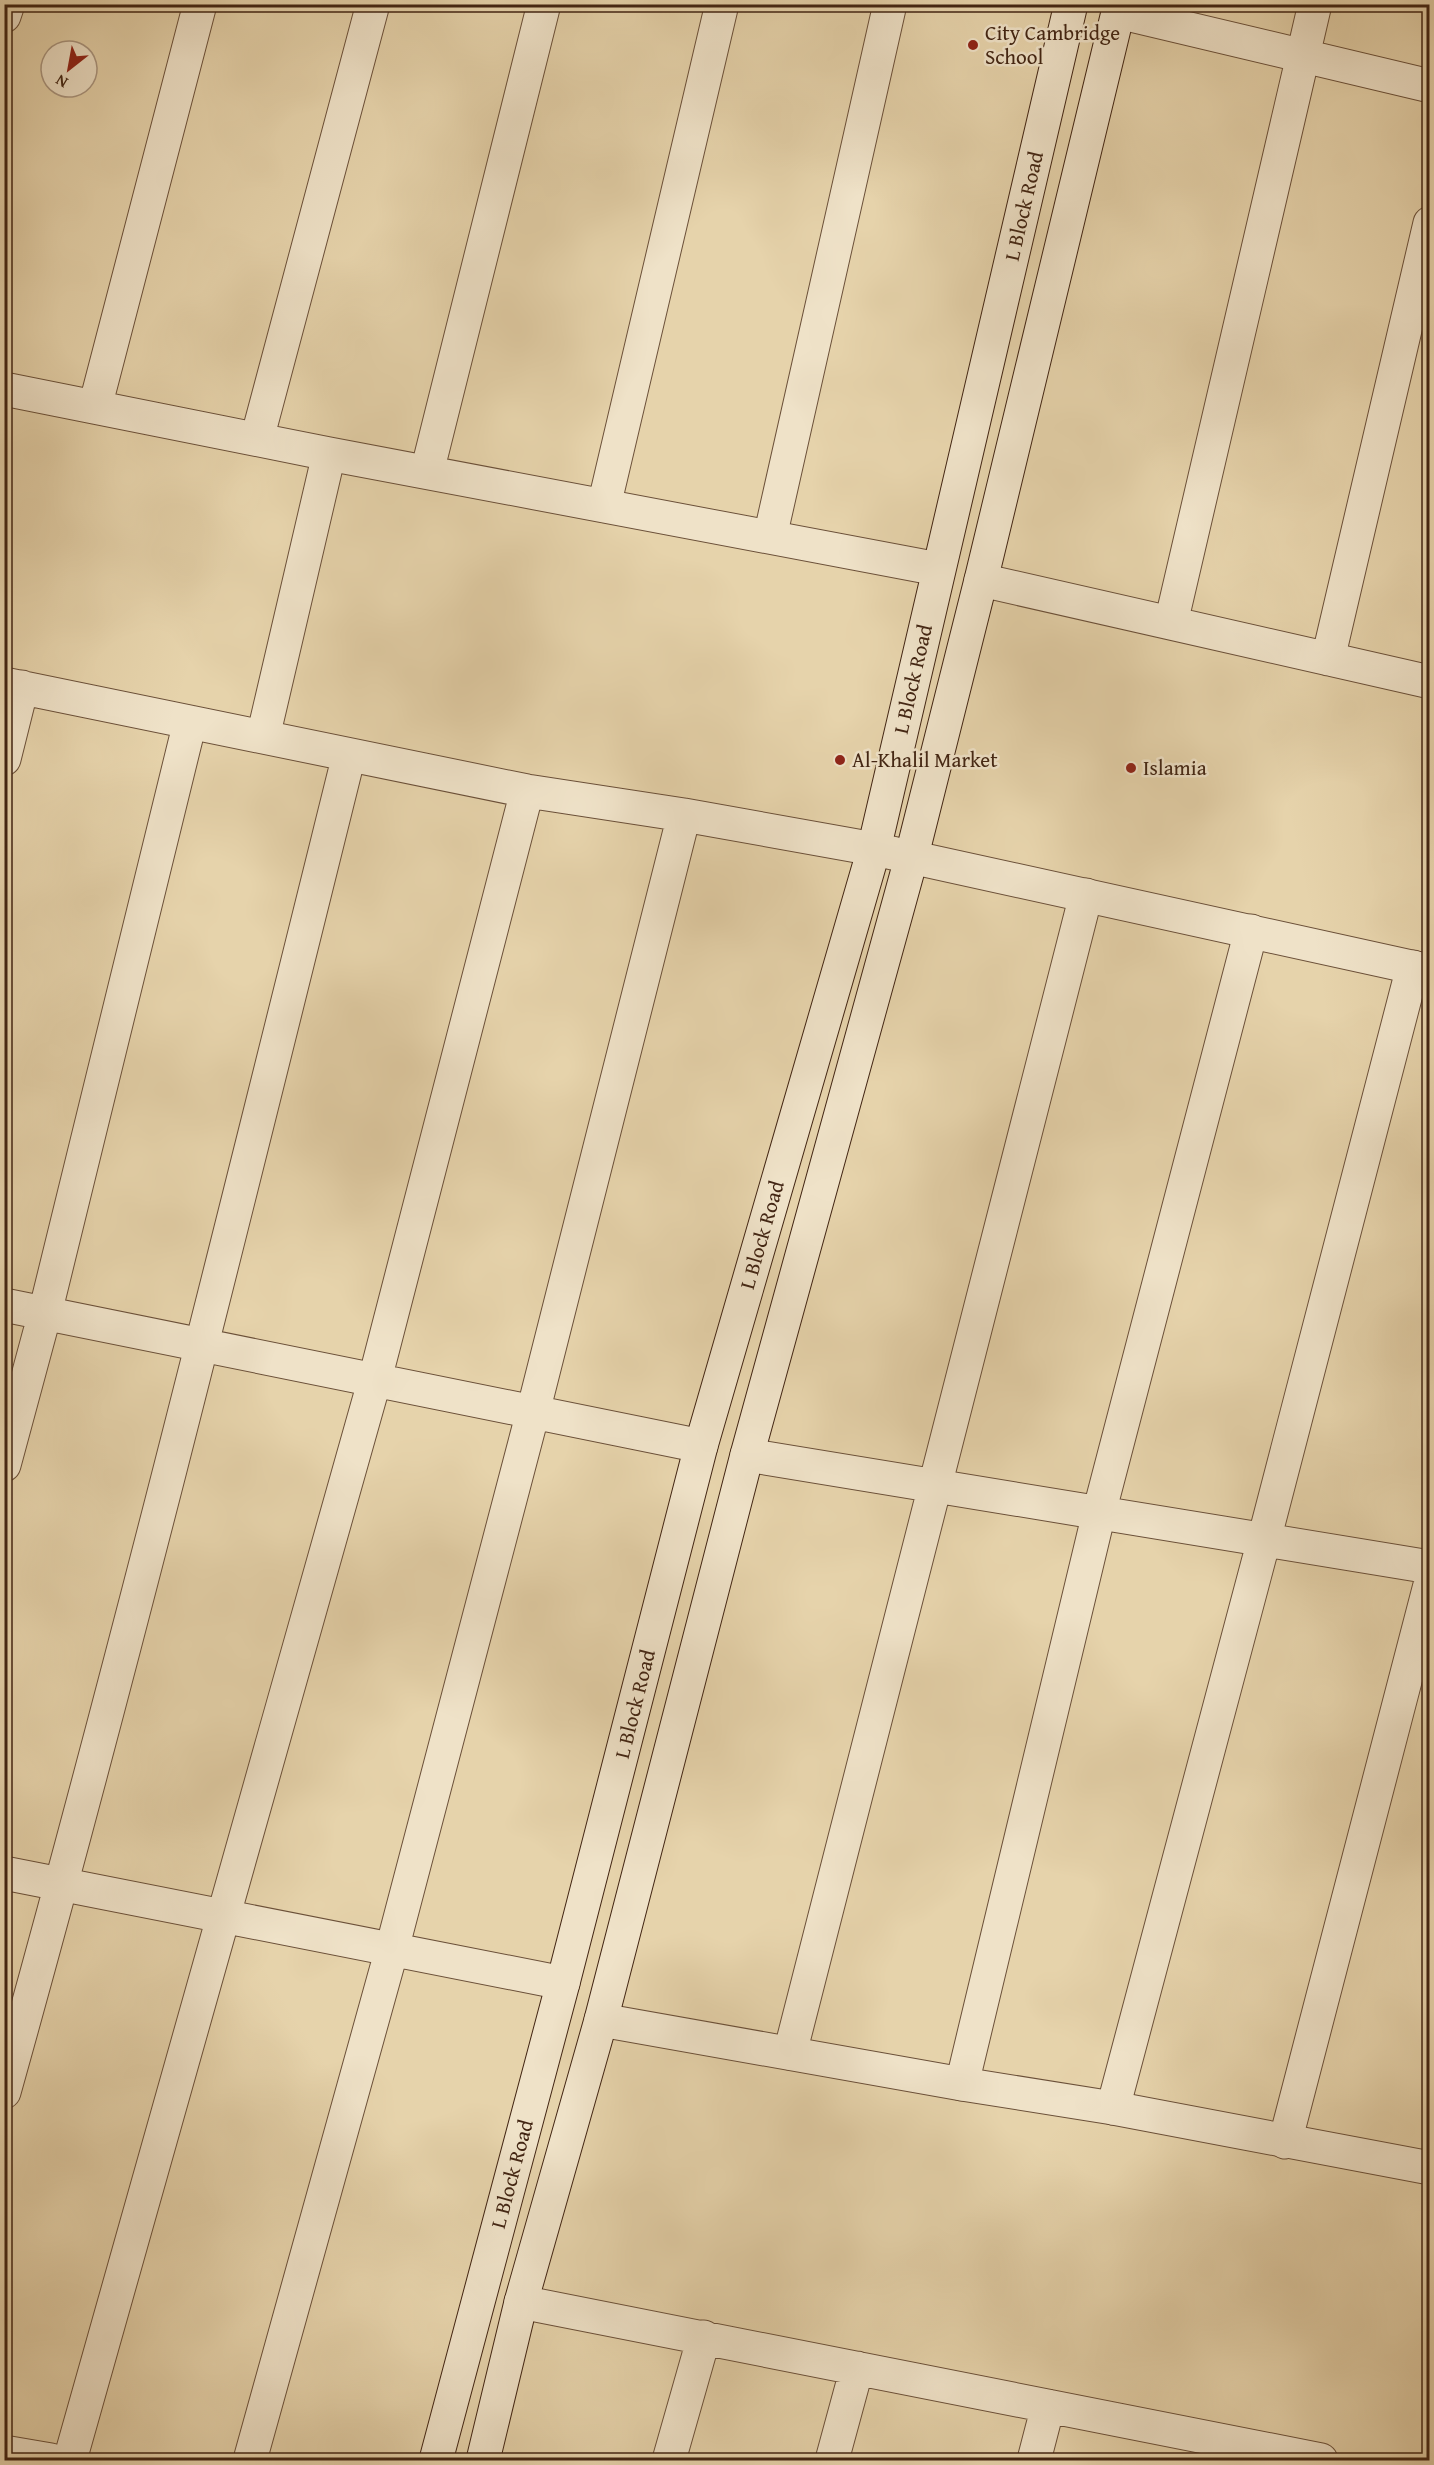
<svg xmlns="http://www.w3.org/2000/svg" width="1434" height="2465" viewBox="0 0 1434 2465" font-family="'Gentium Book Plus',serif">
<rect width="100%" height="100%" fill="#e6d3ab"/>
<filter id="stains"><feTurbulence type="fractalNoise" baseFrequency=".00333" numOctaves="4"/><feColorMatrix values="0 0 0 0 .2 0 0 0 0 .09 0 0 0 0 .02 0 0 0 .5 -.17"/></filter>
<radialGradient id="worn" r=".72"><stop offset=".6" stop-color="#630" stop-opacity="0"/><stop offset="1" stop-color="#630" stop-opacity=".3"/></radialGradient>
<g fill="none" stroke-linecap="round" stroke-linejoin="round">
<defs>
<path id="minor" d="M1118,12L1430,86
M4,16L8,4
M4,389L329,454L938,569
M95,407L200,4
M257,439L373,4
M427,472L544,4
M604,506L722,4
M770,537L890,4
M981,580L1430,682
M1171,623L1315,4
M1328,659L1430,223
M4,684L527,791L684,815L874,849
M263,737L329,454
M4,759L22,687
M4,1305L701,1446
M747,1455L1430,1567
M4,1465L45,1313L190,722
M4,1873L563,1983
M790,2053L1086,895
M962,2084L1099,1513L1251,931
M4,2092C128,1649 238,1202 349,755
M1113,2108L1264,1540L1413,967
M1285,2142L1430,1585
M521,2302L1321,2460
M70,2460L375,1379L527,791
M250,2460L392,1949L533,1412L684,815
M669,2460L704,2337
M832,2460L857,2368
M1034,2460L1048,2406"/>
<path id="tertiary" d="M874,849L1430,971
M601,2020L962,2084L1113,2108L1430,2168
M4,2452L51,2460"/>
<path id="secondary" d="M436,2460L563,1983L701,1446L874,849L1071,4
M483,2460L521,2302L601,2020L747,1455L911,859L981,580L1120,4"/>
</defs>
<!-- minor casing -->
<use href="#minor" stroke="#6b5039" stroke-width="35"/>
<!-- tertiary casing -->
<use href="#tertiary" stroke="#6b5039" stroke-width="35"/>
<!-- secondary casing -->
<use href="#secondary" stroke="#422513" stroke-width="35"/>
<!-- minor -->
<use href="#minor" stroke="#efe2c8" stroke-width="33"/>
<!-- tertiary -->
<use href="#tertiary" stroke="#efe2c8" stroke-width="33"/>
<!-- secondary -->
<use href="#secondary" stroke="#efe2c8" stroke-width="33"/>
</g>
<!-- markers -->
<g fill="#8f2418" stroke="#efe2c8" stroke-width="2">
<circle cx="973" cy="45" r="6"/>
<circle cx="840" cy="760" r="6"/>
<circle cx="1131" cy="768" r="6"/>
</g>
<g text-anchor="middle" stroke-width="5" stroke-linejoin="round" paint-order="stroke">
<!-- poi labels -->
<g font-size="21" fill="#422513" stroke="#efe2c8" text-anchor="start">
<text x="985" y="40">City Cambridge<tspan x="985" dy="24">School</tspan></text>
<text x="852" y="767">Al-Khalil Market</text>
<text x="1143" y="775">Islamia</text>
</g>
<!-- street labels -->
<g font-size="21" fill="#422513" stroke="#efe2c8">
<text transform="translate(1024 206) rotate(-77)" y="7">L Block Road</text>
<text transform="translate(913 679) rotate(-77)" y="7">L Block Road</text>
<text transform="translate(762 1235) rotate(-74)" y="7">L Block Road</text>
<text transform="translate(635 1704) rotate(-76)" y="7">L Block Road</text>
<text transform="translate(512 2174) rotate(-75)" y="7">L Block Road</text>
</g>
</g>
<!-- margin -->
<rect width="1434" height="2465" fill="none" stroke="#e6d3ab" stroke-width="24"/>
<rect x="6" y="6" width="1422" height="2453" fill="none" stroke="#422513" stroke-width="3"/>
<rect x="12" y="12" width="1410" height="2441" fill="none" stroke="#422513" stroke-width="1.5"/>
<!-- north arrow -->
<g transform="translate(69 69) rotate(211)"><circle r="28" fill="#efe2c8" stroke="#aa9680" stroke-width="1.5"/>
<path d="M0-4.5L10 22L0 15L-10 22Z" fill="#8f2418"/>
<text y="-9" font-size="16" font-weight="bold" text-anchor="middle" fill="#422513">N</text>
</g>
<rect width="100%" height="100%" filter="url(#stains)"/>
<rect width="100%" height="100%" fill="url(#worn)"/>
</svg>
